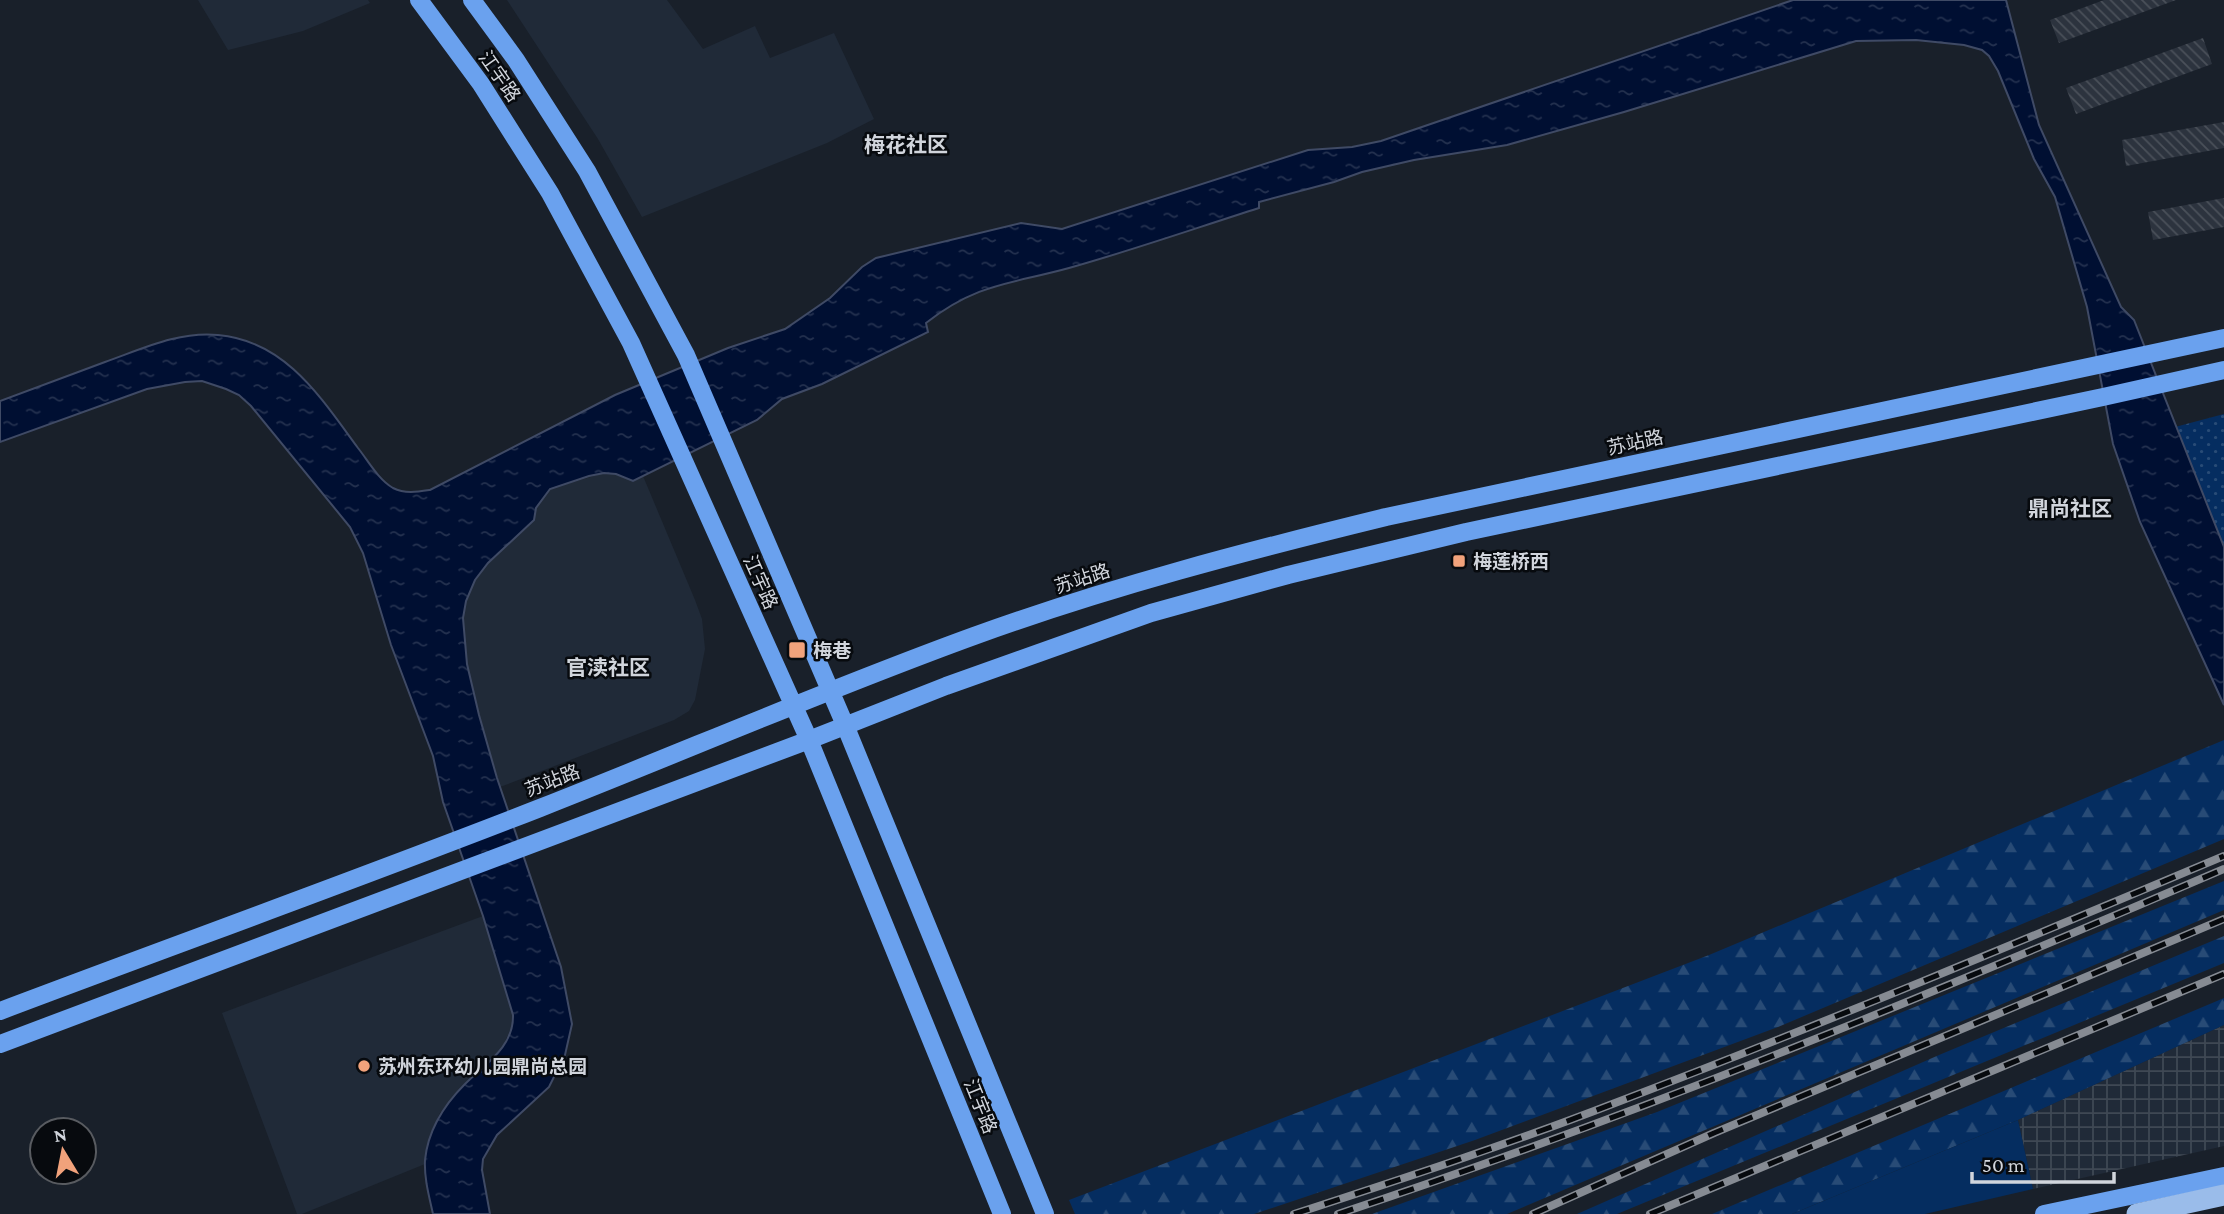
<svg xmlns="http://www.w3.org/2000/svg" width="2224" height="1214" viewBox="0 0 2224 1214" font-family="'Crimson Pro','Noto Sans SC',serif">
<defs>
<pattern id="industrial-grid" width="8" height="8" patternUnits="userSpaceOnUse" patternTransform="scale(1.75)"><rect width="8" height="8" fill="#202a38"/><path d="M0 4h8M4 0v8" fill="none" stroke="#3f4854"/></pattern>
<pattern id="grass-dots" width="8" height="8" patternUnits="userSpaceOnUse" patternTransform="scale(1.75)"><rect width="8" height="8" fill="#052d60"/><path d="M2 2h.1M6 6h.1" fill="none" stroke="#284b76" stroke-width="1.8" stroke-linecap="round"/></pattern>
<pattern id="forest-firs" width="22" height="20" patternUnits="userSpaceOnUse" patternTransform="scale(1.75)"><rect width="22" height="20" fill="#052d60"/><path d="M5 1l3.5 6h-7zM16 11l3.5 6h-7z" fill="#284b76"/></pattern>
<pattern id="water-ripples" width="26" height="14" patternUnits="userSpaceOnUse" patternTransform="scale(1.75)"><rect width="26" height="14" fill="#000f32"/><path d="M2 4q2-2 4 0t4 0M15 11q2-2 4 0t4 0" fill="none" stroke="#24314f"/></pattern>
<pattern id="building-back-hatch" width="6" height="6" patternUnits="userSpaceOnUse" patternTransform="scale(1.75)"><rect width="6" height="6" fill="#2c333e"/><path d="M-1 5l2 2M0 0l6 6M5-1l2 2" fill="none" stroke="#4a5059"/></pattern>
</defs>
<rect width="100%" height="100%" fill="#19202a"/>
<!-- built -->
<path fill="#202a38" d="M198,0H368L370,3L303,31L228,50Z
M507,0H667L703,49L755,26L770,58L834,33L874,119L827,143L642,217L598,139Z
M604,473L616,474L633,481L643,476L695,600L702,619L705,649L695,700L689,711L674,720L500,787L479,715L467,664L463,638V618L466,601L475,580L488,563L534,520L536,508L550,489Z
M483,916L513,1015V1024L502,1048L491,1062L466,1082L440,1113L432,1131L425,1164L302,1214H297L222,1013Z"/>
<!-- industrial -->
<path fill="url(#industrial-grid)" d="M2224,1025V1146L2033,1189L2018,1120Z"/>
<!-- grass -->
<path fill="url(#grass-dots)" d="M2224,414V547L2175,427Z"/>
<!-- forest -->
<path fill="url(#forest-firs)" d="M2224,740V839L1778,1027L1475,1140L1254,1214H1075L1069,1200L1709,955Z
M2224,881V910L1507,1214H1372L1657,1112Z
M2224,936V963L1617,1214H1577L1939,1055Z
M2224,998V1025L2018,1120L1792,1214H1712Z"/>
<!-- park -->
<path fill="#052d60" d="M2018,1120L2033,1189L1925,1214H1792Z"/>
<!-- water -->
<path fill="url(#water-ripples)" stroke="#3f4a65" stroke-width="2" d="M1793,0H2006L2039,125L2121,307L2134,320L2224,547V705L2140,522L2113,444L2087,307L2055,197L2034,159L1998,71L1989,56L1982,50L1964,45L1916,40L1856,41L1624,112L1507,145L1414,160L1362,172L1334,182L1259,202V208C1196,228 1133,250 1069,268C1011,284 977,283 926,323L928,332L822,384L782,399L757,420L633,481L616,474L604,473L589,476L550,489L536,508L534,520L488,563L475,580L466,601L463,618L467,664L479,715L497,778L561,967L572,1024L565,1055L549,1087L497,1135L483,1159L482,1170L490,1214H433C429,1196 424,1178 425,1160C428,1130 444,1105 465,1084C485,1064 514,1047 513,1015L483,916L443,802L433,756L391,645L363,553L350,527L251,406L239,395L226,389L202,381L185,382L147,389L0,442V401C35,388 70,375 105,362C142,349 179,331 218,335C286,341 321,398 358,448C369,462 378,479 393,488C405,494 417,492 430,490L615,395L728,348L785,329L830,298L862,267L876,258L1021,223L1062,229L1308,150L1352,147L1381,141Z"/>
<!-- building -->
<path fill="url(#building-back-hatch)" d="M2104,0H2176L2059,43L2050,20Z
M2203,38L2212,64L2076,114L2066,88Z
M2224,122V148L2126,166L2122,140Z
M2224,198V227L2153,240L2148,212Z"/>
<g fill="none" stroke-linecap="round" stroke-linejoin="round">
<!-- major -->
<path stroke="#6aa1ee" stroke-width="18" d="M419,0L481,84L550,193L631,343L809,740L1002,1214
M472,0L516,60L587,171L686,355L845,725L1045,1214
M0,1011C180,943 361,878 540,808C685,751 828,689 974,636C1109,587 1247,551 1386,517L2224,338
M0,1044L809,740L946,686L1151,613L1288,575L1466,532L2103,397L2224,370
M2044,1214L2224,1176"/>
<!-- highway -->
<path stroke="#9abcea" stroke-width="21" d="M2137,1214L2224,1195"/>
<defs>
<path id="rail" d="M1294,1214C1402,1179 1509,1144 1615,1103C1820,1025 2022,941 2224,856
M1338,1214C1639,1115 1932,994 2224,869
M1533,1214L1714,1133L2224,919
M1650,1214L2224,974"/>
</defs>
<!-- rail casing -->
<use href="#rail" stroke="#868b93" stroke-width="8"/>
<!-- rail -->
<use href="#rail" stroke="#070a0e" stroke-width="5" stroke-dasharray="16" stroke-linecap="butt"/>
</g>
<!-- markers -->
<g fill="#f1a27b" stroke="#070a0e" stroke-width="2.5">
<rect x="1452" y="554" width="14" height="14" rx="3.5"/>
<rect x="788" y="641" width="18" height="18" rx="3.5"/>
<circle cx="364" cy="1066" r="7"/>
</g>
<g text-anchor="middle" stroke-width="5" stroke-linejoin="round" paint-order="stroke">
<!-- street labels -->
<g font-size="19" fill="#d1d5dc" stroke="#070a0e">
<text transform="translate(500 76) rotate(55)" y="7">江宇路</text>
<text transform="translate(1635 442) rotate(-12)" y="7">苏站路</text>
<text transform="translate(1082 578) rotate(-18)" y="7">苏站路</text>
<text transform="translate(761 582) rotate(66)" y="7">江宇路</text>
<text transform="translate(552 780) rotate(-21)" y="7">苏站路</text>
<text transform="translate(981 1106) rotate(68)" y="7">江宇路</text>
</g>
<!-- poi labels -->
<g font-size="19" font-weight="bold" fill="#d1d5dc" stroke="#070a0e" text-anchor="start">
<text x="1473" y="568">梅莲桥西</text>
<text x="813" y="657">梅巷</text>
<text x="378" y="1073">苏州东环幼儿园鼎尚总园</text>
</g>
<!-- neighbourhood labels -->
<g font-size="21" font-weight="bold" fill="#d1d5dc" stroke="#070a0e">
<text x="906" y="152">梅花社区</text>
<text x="2070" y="516">鼎尚社区</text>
<text x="608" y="675">官渎社区</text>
</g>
</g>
<!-- north arrow -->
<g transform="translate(63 1151) rotate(350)"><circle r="33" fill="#070a0e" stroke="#585b60" stroke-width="2"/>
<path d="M0-5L12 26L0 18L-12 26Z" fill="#f1a27b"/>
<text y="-10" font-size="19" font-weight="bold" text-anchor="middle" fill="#d1d5dc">N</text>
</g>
<!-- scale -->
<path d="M1972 1172v10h142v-10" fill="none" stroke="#d1d5dc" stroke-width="3.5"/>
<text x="1982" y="1172" font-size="21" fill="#d1d5dc" stroke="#070a0e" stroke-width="5" paint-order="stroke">50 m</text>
</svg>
